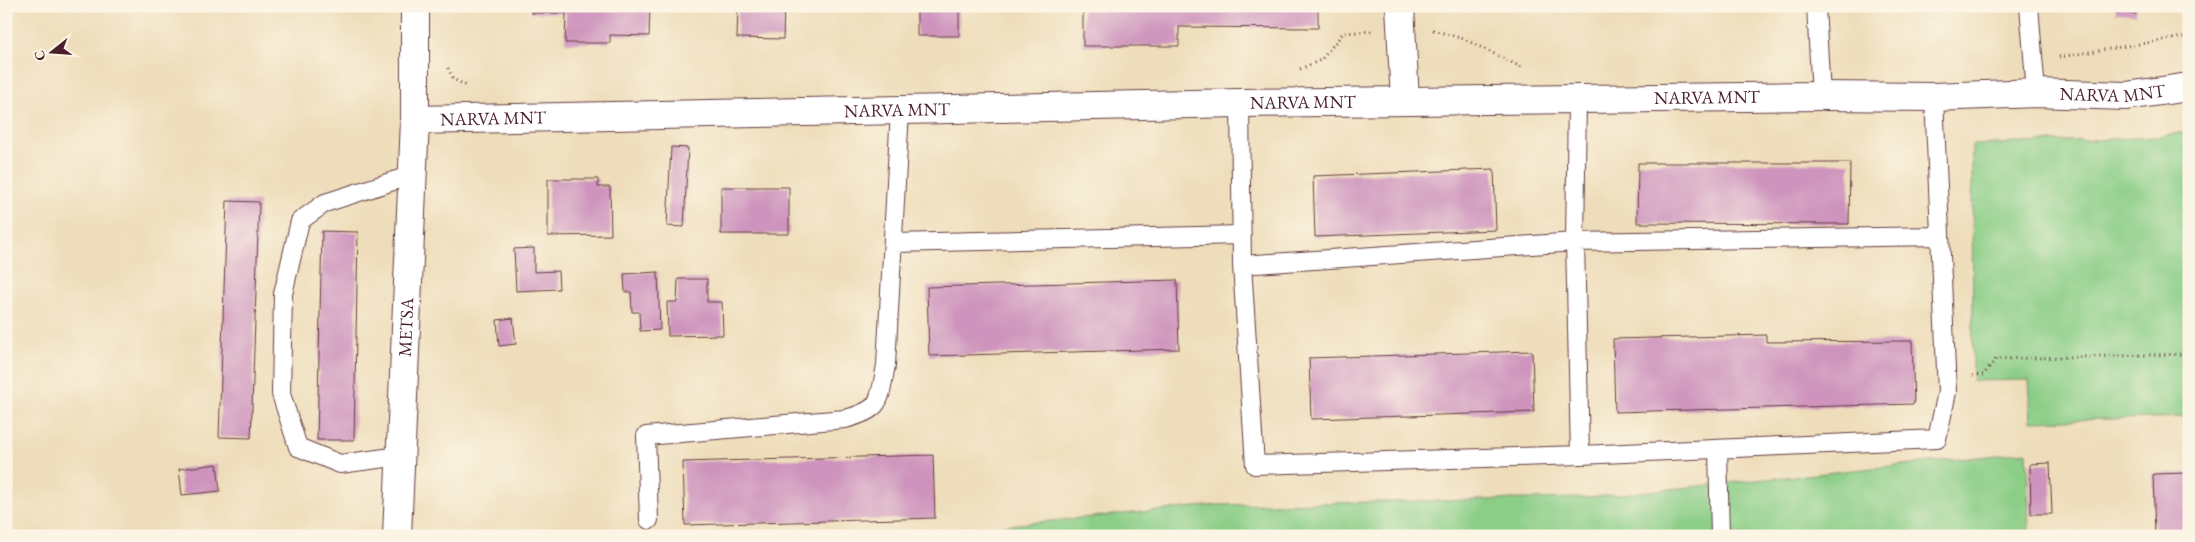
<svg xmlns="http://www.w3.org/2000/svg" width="2195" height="542" viewBox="0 0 2195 542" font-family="'EB Garamond',serif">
<rect width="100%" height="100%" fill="#fcf5e5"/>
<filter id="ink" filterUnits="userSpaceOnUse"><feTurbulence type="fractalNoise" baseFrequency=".02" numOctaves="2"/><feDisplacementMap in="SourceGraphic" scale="10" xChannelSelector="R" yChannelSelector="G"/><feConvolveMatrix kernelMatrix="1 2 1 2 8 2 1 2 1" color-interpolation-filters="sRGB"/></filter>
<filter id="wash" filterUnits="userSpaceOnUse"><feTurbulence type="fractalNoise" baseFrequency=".0096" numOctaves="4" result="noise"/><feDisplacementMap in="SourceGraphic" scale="20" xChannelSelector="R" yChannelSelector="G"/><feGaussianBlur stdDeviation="1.12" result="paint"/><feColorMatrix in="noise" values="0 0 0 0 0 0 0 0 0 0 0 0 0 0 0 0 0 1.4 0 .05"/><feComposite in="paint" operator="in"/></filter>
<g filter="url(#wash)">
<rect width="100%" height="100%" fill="#eeddba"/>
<!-- green -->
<path fill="#8bce87" stroke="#6a7659" d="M2189,131V417L2031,421L2029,380L1973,381L1972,145L2158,137Z
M2027,452L2029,536H895L1217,505L1584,498Z"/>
<g id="blocks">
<!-- building -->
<path fill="#ce94bd" d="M531,6H650L649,36L610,35V43H565L566,13H531Z
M738,6H784L783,39L737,38Z
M917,6H959V36H917Z
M1083,6H1318V28L1179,27V46H1083Z
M2116,6H2137L2136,14L2116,13Z
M671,147L688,148L684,227L667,226Z
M1638,163H1850L1849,224L1637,223Z
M1494,169L1496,230L1315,237L1313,176Z
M548,179H598V187H610L611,235L548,236Z
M721,187H789V234H721Z
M227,201L259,202L251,438L219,437Z
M322,231L358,232L354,440H317Z
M534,248V272L558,271L559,289L516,291L514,249Z
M658,272L660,330L640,331L639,312H632L631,292H625L624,274Z
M678,279H707V302H722L723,335L668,336L667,302H677Z
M1177,280L1179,349L929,356L927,287Z
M513,318L516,344L499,346L497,320Z
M1766,335V342L1912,341L1914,404L1615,412L1613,339Z
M1532,351L1534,412L1311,419L1309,358Z
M933,455L935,518L685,525L683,462Z
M2050,463L2052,514H2031L2030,464Z
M217,464L220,491L182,495L179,469Z
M2189,473V536H2155L2153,474Z"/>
</g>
</g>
<g filter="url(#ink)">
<use href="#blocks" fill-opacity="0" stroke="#633c40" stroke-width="1"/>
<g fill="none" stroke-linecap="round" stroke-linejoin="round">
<defs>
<path id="service" d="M1816,6L1821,96
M2029,6L2036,93
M1240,103L1242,265L1255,465L1580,455L1575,242L1577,99
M893,243L1242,235
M1242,265L1575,242L1939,236
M1718,449L1720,536
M1580,455L1937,439L1947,392L1934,97
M400,456L340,464L298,447L281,394L283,294L300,221L325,203L412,175
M649,520L646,436L845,419C883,409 879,401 886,365L900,110"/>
<g id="minor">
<path d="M1400,6L1405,101"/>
<path id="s1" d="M415,120L1240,103L1821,96L1934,97L2036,93L2126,96L2189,87"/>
<path id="s2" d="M397,536L415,120V6"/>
</g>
</defs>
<!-- service casing -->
<use href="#service" stroke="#633c40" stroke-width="20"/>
<!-- minor casing -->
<use href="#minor" stroke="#633c40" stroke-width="30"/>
<!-- path -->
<path stroke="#633c40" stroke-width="3" stroke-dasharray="1 4" stroke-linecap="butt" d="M1433,30L1464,39L1521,67
M2059,57L2189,36
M448,68L453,79L467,86
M1300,69L1321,60L1343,33L1372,31
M1972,376L1983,375L1996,359L2189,354"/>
<!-- service -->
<use href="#service" stroke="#fff" stroke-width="18"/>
<!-- minor -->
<use href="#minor" stroke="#fff" stroke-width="28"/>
</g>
</g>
<g text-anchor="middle" stroke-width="5" stroke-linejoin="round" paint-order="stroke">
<!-- street labels -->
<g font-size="18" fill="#4a1f2b" stroke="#fcf5e5">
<text dy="6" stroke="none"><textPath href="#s1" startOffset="1698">NARVA MNT</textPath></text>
<text dy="6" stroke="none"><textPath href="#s1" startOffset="1292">NARVA MNT</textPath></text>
<text dy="6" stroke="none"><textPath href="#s1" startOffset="888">NARVA MNT</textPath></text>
<text dy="6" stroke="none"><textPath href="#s1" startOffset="482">NARVA MNT</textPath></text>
<text dy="6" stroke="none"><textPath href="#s1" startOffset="78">NARVA MNT</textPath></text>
<text dy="6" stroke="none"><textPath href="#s2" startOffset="209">METSA</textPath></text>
</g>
</g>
<!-- margin -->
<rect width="2195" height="542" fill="none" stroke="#fcf5e5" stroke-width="25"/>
<!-- north arrow -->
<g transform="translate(52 52) rotate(253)" stroke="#fcf5e5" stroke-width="4" paint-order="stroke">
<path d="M0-4L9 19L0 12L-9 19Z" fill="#4a1f2b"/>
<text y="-8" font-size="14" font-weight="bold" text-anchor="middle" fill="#4a1f2b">С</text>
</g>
</svg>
